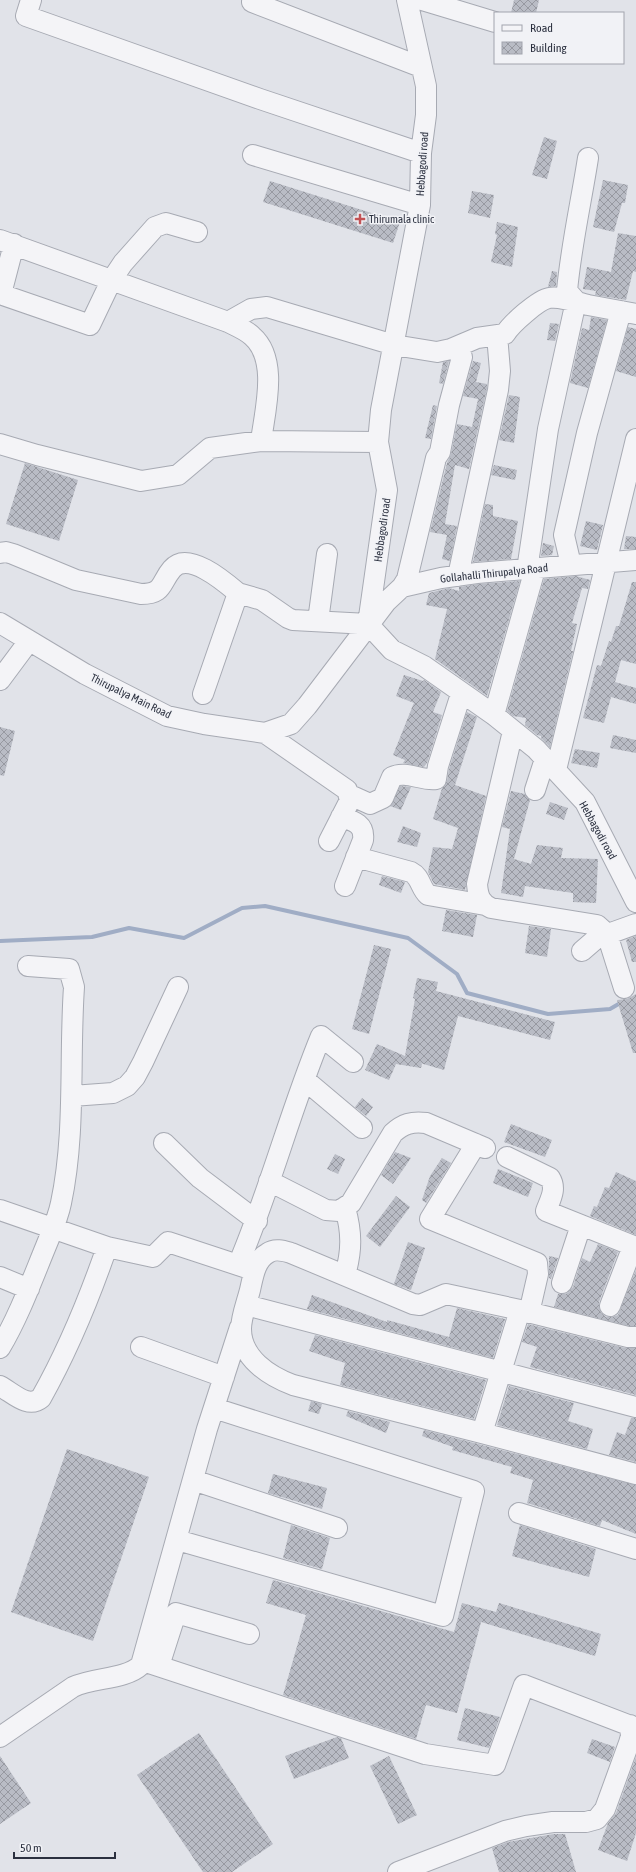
<svg xmlns="http://www.w3.org/2000/svg" width="636" height="1872" viewBox="0 0 636 1872" font-family="'Asap Condensed',sans-serif">
<defs>
<pattern id="building-cross-hatch" width="8" height="8" patternUnits="userSpaceOnUse"><rect width="8" height="8" fill="#b9bcc5"/><path d="M0 0l8 8M0 8l8-8" fill="none" stroke="#9799a1"/></pattern>
</defs>
<rect width="100%" height="100%" fill="#e1e3e9"/>
<g fill="none" stroke-linecap="round" stroke-linejoin="round">
<!-- stream -->
<path stroke="#a0adc5" stroke-width="4" d="M0,941L92,937L129,928L184,938L242,908L265,906L408,938L457,974L467,993L548,1014L610,1009L622,1002"/>
</g>
<!-- building -->
<path fill="url(#building-cross-hatch)" d="M514,0H539L536,13H511Z
M544,137L557,141L547,179L532,175Z
M603,180L628,185L625,203H622L614,232L593,227Z
M270,181L400,222L393,243L263,202Z
M472,191L494,195L490,218L468,213Z
M497,222L518,227L512,267L491,262L497,235L495,234Z
M618,233L636,236V272L633,271L626,300L595,295L596,291L583,289L587,267L611,272Z
M552,271L557,272L556,286L548,287Z
M591,317L607,320L588,388L570,383L582,328L589,330Z
M550,323L559,324L555,341L547,340Z
M628,327L636,329V377L616,371Z
M449,361L443,384L439,383L443,362Z
M473,361L481,363L476,382L487,384V388L469,469L455,465L445,524L457,526L450,561L442,559L447,535L430,532L447,463L451,454L457,424L472,427L478,399L463,396Z
M509,395L520,397L514,443L499,440Z
M433,405L437,406L431,439L425,438Z
M25,463L78,480L59,541L6,524Z
M494,465L517,470L515,480L491,475Z
M485,504L493,505V516L518,521L511,559L473,562Z
M586,521L603,525L597,550L580,546Z
M626,536L636,537V549H624Z
M543,543L554,546L552,555L541,556Z
M576,576L590,580L588,589L582,588L572,623L577,624L571,651H573L550,747L541,738V736L537,735L525,725L526,718L513,716L507,711L544,579Z
M520,581L487,696L435,659L447,609L426,605L429,593L449,588L459,591V587L478,584Z
M632,582H636V664L621,660L615,682L636,688V704L611,697L604,723L583,718L597,665L601,666L609,641L611,642L616,626H619Z
M404,675L423,681L424,680L441,692L433,712L442,715L427,763L424,767L403,763L405,760L393,755L413,705L414,703L396,696Z
M467,712L477,717L455,785L486,796L465,890L434,884L428,872L433,847L452,849L458,828L433,819L442,788L447,781L449,769Z
M0,727L15,731L4,776L0,775Z
M613,735L636,740V753L610,748Z
M575,749L600,753L597,768L571,763Z
M400,786L411,787L401,810L390,806Z
M511,791L525,794L530,800L514,859L531,864L537,845L563,848L561,858L598,859L596,903L573,902V893L525,886L523,897L501,893L510,829L502,827Z
M550,802L568,808L564,820L546,814Z
M403,826L421,833L417,847L397,842Z
M382,876L405,882L401,893L379,885Z
M446,910L477,915L473,937L442,931Z
M529,926L551,929L547,957L525,953Z
M636,936V962H632L626,940Z
M374,945L391,949L369,1034L352,1029Z
M417,978L438,982L436,991L555,1022L550,1040L458,1016L444,1070L420,1063L422,1064L421,1068L396,1064L389,1080L365,1070L377,1044L405,1056L415,999L413,998Z
M636,994V1053H633L617,1000L627,999Z
M362,1098L373,1107L366,1116L355,1107Z
M511,1124L552,1140L545,1157L504,1142Z
M395,1152L411,1158L393,1184L381,1175Z
M335,1154L345,1159L338,1174L327,1169Z
M442,1158L451,1163L426,1203L422,1200L430,1176Z
M498,1169L533,1183L528,1197L493,1183Z
M616,1172L636,1181V1235L590,1216L594,1206L597,1207L605,1187L609,1188Z
M396,1196L410,1207L380,1247L366,1236Z
M408,1242L425,1248L411,1290L394,1284Z
M598,1244L618,1252L599,1302V1307L601,1313L606,1317H611L618,1315L636,1270V1326H629L554,1307L558,1294H565L569,1292L573,1287L582,1258L590,1262Z
M549,1256L558,1258L551,1279L549,1278Z
M312,1295L387,1322V1320L449,1337L457,1308L505,1319L493,1358L307,1309Z
M528,1324L625,1348H636V1395L530,1367L537,1347L522,1342Z
M315,1335L486,1380L474,1419L340,1385L345,1363L309,1351Z
M509,1386L574,1403L568,1421L593,1429L587,1449L497,1425Z
M311,1401L322,1404L319,1414L308,1411Z
M348,1411L390,1422L386,1433L346,1416Z
M631,1418H636V1462L609,1455L617,1432L625,1435Z
M424,1430L636,1485V1534L602,1520L600,1526L527,1503L533,1480L510,1473L512,1467L452,1450L453,1447L422,1436Z
M67,1449L149,1477L93,1641L11,1612Z
M273,1474L327,1488L322,1509L268,1493Z
M291,1525L330,1538L322,1569L283,1558Z
M520,1525L596,1549L589,1577L512,1556Z
M273,1580L454,1632L462,1603L496,1612L499,1603L601,1634L595,1656L481,1622L457,1713L426,1705L416,1739L283,1695L306,1615L266,1603Z
M465,1708L500,1717L489,1748L457,1740Z
M199,1733L273,1844L232,1872H203L137,1775Z
M337,1737L341,1738L349,1758L294,1779L285,1756Z
M592,1739L615,1747L610,1762L587,1753Z
M0,1756L31,1803L0,1824Z
M389,1756L417,1815L398,1824L370,1766Z
M636,1757V1833L627,1861L598,1850L608,1823L616,1813Z
M554,1834H565L576,1872H499L492,1848L508,1842Z"/>
<g fill="none" stroke-linecap="round" stroke-linejoin="round">
<defs>
<path id="minor" d="M31,0L26,16L260,99L421,153
M422,0L495,22
M252,2L421,67
M253,155L420,205
M0,240L228,322C236,326 246,330 252,336C279,359 265,410 261,441
M0,294L90,325L111,281L123,263L155,227L166,223L197,232
M1,294L14,244
M576,301L567,291C571,246 581,203 588,158
M228,322L251,309L267,307L394,345L437,352L451,349L477,338L505,334C511,324 538,300 549,298C561,296 576,302 588,305C604,308 620,311 636,314
M0,444L37,455L141,481L178,475L210,448L261,441L378,442
M0,553L6,552L13,554L76,580L141,594C164,594 160,583 172,569C188,550 225,582 238,593
M571,565L564,535L587,433L621,311
M527,570L548,429L576,301
M458,576L498,390L500,371L497,335
M402,587L407,579L436,458L440,452L449,405L462,357
M318,621L327,554
M0,623L85,674L167,716L204,724L265,733L291,724L307,706L386,602L402,587L441,578L477,573L636,560
M368,624L387,490L378,442L381,410L420,205L421,153L426,115V86L407,0
M368,624L392,650L424,666L494,715L536,749L585,802L636,902
M0,680L29,641
M203,694L238,593L262,600L288,618L293,620L368,624
M494,715L535,569
M513,731L477,884C478,896 480,903 491,908L597,925L607,934L624,988
M265,733L347,790L350,800L329,841
M556,770L636,439
M535,790L545,759
M350,795L370,804L383,798L392,777C406,770 421,781 436,779L438,766L461,694
M341,817C354,821 365,824 363,840L345,886
M356,857L411,872C421,877 420,888 428,895L485,905
M582,951L597,938L636,924
M305,1080L362,1128
M72,1096L113,1093L127,1086L135,1077L143,1062L178,987
M164,1143L200,1178L257,1221
M476,1144L430,1219L537,1263L538,1274L529,1313
M507,1157L550,1178C557,1189 550,1200 546,1211L636,1247
M269,1181L326,1210L339,1211L351,1203L393,1133C403,1124 412,1121 426,1123L485,1148
M345,1208C352,1232 352,1251 345,1275
M0,1210L107,1247L153,1257L168,1242L250,1269
M238,1265C270,1190 290,1111 321,1036L353,1062
M0,1277L29,1289
M562,1283L581,1225
M246,1305L636,1407
M610,1306L633,1246
M520,1310L446,1294L420,1305L413,1304L291,1253C284,1251 275,1248 268,1253C255,1260 253,1277 250,1290C247,1302 241,1317 241,1329C241,1358 269,1376 293,1385L482,1433L636,1474
M141,1347L224,1377
M0,1348C19,1316 32,1280 46,1246C52,1231 58,1218 61,1203C76,1132 69,1059 74,987L69,969L28,966
M0,1386C13,1393 28,1409 41,1398C68,1350 89,1299 107,1247
M482,1433L520,1310L628,1337H636
M193,1480L337,1528
M519,1513L636,1549
M177,1540L443,1616L474,1491L214,1408
M143,1661L425,1754L495,1765L524,1685L636,1728
M159,1666L176,1613L249,1634
M0,1737L73,1687C94,1677 125,1680 141,1665L207,1429L240,1327
M398,1872L505,1831L526,1826L553,1822H586L597,1819L605,1809L629,1743L631,1736L630,1725"/>
</defs>
<!-- minor casing -->
<use href="#minor" stroke="#a7aab3" stroke-width="22"/>
<!-- minor -->
<use href="#minor" stroke="#f4f4f7" stroke-width="20"/>
</g>
<!-- markers -->
<path fill="#c25255" stroke="#f1f2f6" stroke-width="1.5" d="M358 213h4v4h4v4h-4v4h-4v-4h-4v-4h4z"/>
<g text-anchor="middle" stroke-width="3" stroke-linejoin="round" paint-order="stroke">
<!-- street labels -->
<g font-size="11" fill="#2b303f" stroke="#f1f2f6">
<text transform="translate(422 164) rotate(-86)" y="4">Hebbagodi road</text>
<text transform="translate(382 530) rotate(-82)" y="4">Hebbagodi road</text>
<text transform="translate(494 573) rotate(-6)" y="4">Gollahalli Thirupalya Road</text>
<text transform="translate(131 696) rotate(26)" y="4">Thirupalya Main Road</text>
<text transform="translate(598 830) rotate(61)" y="4">Hebbagodi road</text>
</g>
<!-- poi labels -->
<g font-size="11" fill="#2b303f" stroke="#f1f2f6" text-anchor="start">
<text x="369" y="223">Thirumala clinic</text>
</g>
</g>
<!-- legend -->
<rect x="494" y="12" width="130" height="52" fill="#f1f2f6" stroke="#a2a4ad"/>
<rect x="502" y="25" width="20" height="6" fill="#f4f4f7" stroke="#a2a4ad"/>
<text x="530" y="32" font-size="12" fill="#2b303f">Road</text>
<rect x="502" y="42" width="20" height="12" fill="url(#building-cross-hatch)" stroke="#a2a4ad"/>
<text x="530" y="52" font-size="12" fill="#2b303f">Building</text>
<!-- scale -->
<path d="M14 1852v6h101v-6" fill="none" stroke="#2b303f" stroke-width="2"/>
<text x="20" y="1852" font-size="12" fill="#2b303f" stroke="#f1f2f6" stroke-width="3" paint-order="stroke">50 m</text>
</svg>
